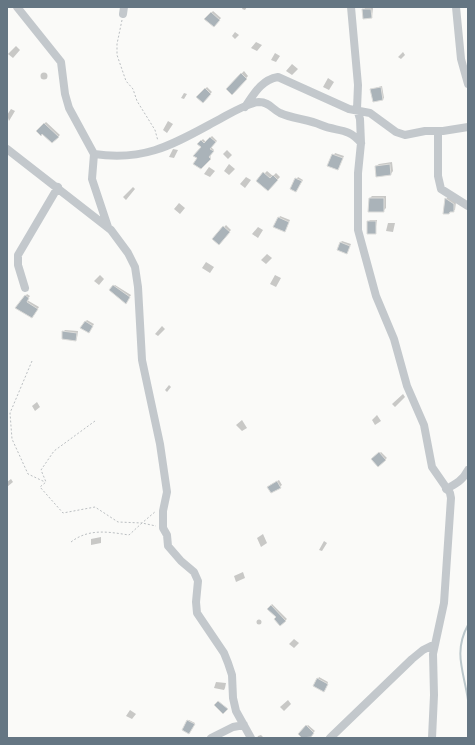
<svg xmlns="http://www.w3.org/2000/svg" width="475" height="745" viewBox="0 0 475 745" font-family="'Fira Sans',sans-serif">
<rect width="100%" height="100%" fill="#fafaf8"/>
<!-- shadow -->
<path fill="#0003" d="M243,7H247L245,10L242,9Z
M365,8H373L372,17L364,10Z
M213,11L221,18L214,26L206,19Z
M235,32L239,35L235,39L232,36Z
M256,42L262,45L257,51L251,48Z
M16,46L20,50L13,58L8,54Z
M403,52L405,55L401,59L398,57Z
M275,53L280,56L276,62L271,60Z
M292,64L298,69L292,75L286,71Z
M244,71L248,76L232,94L227,89Z
M40.5 76a3.5 3.5 0 1 1 7 0a3.5 3.5 0 1 1-7 0Z
M328,78L334,82L329,90L323,87Z
M382,86L384,98L383,99L372,89Z
M207,87L212,92L203,101L198,97Z
M184,93L187,94L184,99L181,98Z
M11,109L15,111L9,121L7,115Z
M168,121L173,124L167,133L163,130Z
M46,122L60,135L52,142L42,132L37,131Z
M212,136L217,141L211,147L214,150L210,156L211,157L201,168L202,147L198,144L203,139L206,142Z
M173,149L178,150L174,158L169,157Z
M227,150L232,155L228,159L223,154Z
M335,153L344,156L338,169L329,165Z
M392,162L393,171L391,174L376,166L379,164Z
M229,164L235,169L229,175L224,171Z
M209,167L215,171L210,177L204,174Z
M267,171L273,176L276,173L280,177L268,190L257,181Z
M246,177L251,180L245,188L240,184Z
M298,177L303,180L296,191L291,188Z
M133,187L135,189L126,200L123,197Z
M372,196H386V208L383,211L370,198Z
M447,197L456,202L455,210L444,213Z
M179,203L185,208L180,214L174,209Z
M280,216L290,220L286,229L279,218Z
M370,220H377L375,233L368,222Z
M388,223H395L393,232L386,231Z
M226,225L231,230L219,243L214,239Z
M258,227L263,230L258,238L252,234Z
M342,241L351,244L347,253L341,242Z
M267,254L272,258L266,264L261,260Z
M206,262L214,267L210,273L202,268Z
M100,275L104,279L99,285L94,281Z
M275,275L281,278L276,287L270,284Z
M115,285L131,295L127,301L110,290Z
M27,294L30,296L27,300L39,307L34,315L17,307Z
M87,320L94,324L90,331L85,322Z
M162,326L165,329L158,336L155,334Z
M65,330L78,331L77,338L76,340L63,332Z
M169,385L171,387L167,392L165,390Z
M403,394L405,397L395,407L392,404Z
M37,402L40,407L35,411L32,406Z
M377,415L381,421L375,425L372,420Z
M242,420L247,428L242,431L236,425Z
M381,452L387,458L378,465L373,459Z
M11,479L13,482L7,487V482Z
M279,480L282,485L272,492L270,485Z
M263,534L267,543L261,547L257,538Z
M101,537V543L91,545V539Z
M324,541L327,543L322,551L319,550Z
M243,572L245,578L236,582L234,576Z
M272,604L287,619L280,625L277,617L268,609Z
M256.5 622a2.5 2.5 0 1 1 5 0a2.5 2.5 0 1 1-5 0Z
M294,639L299,643L294,648L289,644Z
M319,677L328,682L325,689L318,679Z
M216,682L226,683L225,688L224,690L214,688Z
M288,700L291,704L284,711L280,707Z
M130,710L136,714L132,719L126,716Z
M189,720L195,723L189,733L188,721Z
M308,725L315,731L307,738H304L299,734Z
M261,735L264,738H257L258,736Z"/>
<g fill="none" stroke-linecap="round" stroke-linejoin="round">
<!-- stream -->
<path stroke="#bbc7cb" stroke-width="2" d="M468,625C453,652 464,672 468,700"/>
</g>
<!-- building -->
<path fill="#aab3b9" stroke="#dcdcda" d="M362,9H371L372,18L363,19Z
M211,12L220,20L214,27L204,19Z
M241,73L247,79L232,95L226,89Z
M381,87L383,100L373,102L370,89Z
M205,88L211,94L203,103L196,97Z
M44,123L59,137L52,143L42,134L41,136L36,131Z
M210,137L216,142L210,149L214,151L209,157L211,159L201,169L193,164L197,158L193,156L201,147L197,144L201,140L204,143Z
M332,154L343,158L338,170L327,166Z
M390,164L391,175L376,177L375,166Z
M263,172L270,178L273,175L278,180L268,191L256,181Z
M295,178L302,181L296,192L290,189Z
M369,198H384V212H368Z
M445,198L454,204V212H450L449,214H443Z
M278,217L289,222L285,232L273,227Z
M367,221H376V234H367Z
M223,226L230,232L219,245L212,239Z
M340,242L350,246L347,254L337,250Z
M113,285L130,297L126,304L109,290Z
M25,295L29,298L27,302L38,309L32,318L15,308Z
M85,321L93,326L89,333L80,328Z
M62,331L77,333L76,341L62,339Z
M379,452L386,460L378,467L371,459Z
M277,481L281,488L271,493L267,487Z
M271,605L286,621L280,626L274,619L276,617L267,609Z
M317,678L328,684L324,692L313,686Z
M218,701L228,709L223,714L214,705Z
M187,720L195,724L189,734L182,730Z
M306,725L314,733L311,737L302,738L298,734Z"/>
<g fill="none" stroke-linecap="round" stroke-linejoin="round">
<!-- path -->
<path stroke="#bbbfc2" stroke-width="1" stroke-dasharray="2 2" stroke-linecap="butt" d="M122,20L117,44V55L126,81L133,89L137,101L155,130L158,141
M32,361L10,413L12,439L28,474L45,482
M95,421L54,451L41,470L46,482L40,487L63,513L95,507L118,522L142,523L156,511
M71,542C89,528 109,532 129,535L142,523L156,526"/>
<!-- minor -->
<path stroke="#c3c8cc" stroke-width="8" d="M17,7L61,62L65,94L69,108L94,154
M351,7L358,85L357,109L360,119L361,143L358,173V230L376,296L394,339L407,386L424,425L432,467L450,493L451,498L444,603L433,654L434,695L432,738
M456,7L461,59L468,84
M123,14L124,7
M245,107C254,94 261,80 278,77L349,109L370,113L396,132L405,135L425,131H443L468,127
M438,131V176L441,189L468,206
M7,149L111,230L128,253L135,267L138,287L142,360L160,444L167,492L163,511V528L167,535L168,546L181,561L194,572L198,581L196,602L197,613L224,653L228,663L232,675L233,698L236,711L251,738
M108,227L92,179L94,154C147,162 175,143 220,119C231,113 247,103 259,102C269,102 272,109 280,113C293,119 308,119 321,125C337,132 348,127 361,143
M25,288L18,265V255L58,187
M446,489C456,484 463,480 468,470
M211,738L233,727L244,725
M330,738L412,659L423,650L435,644"/>
</g>
<!-- border -->
<rect width="475" height="745" fill="none" stroke="#657683" stroke-width="16"/>
</svg>
